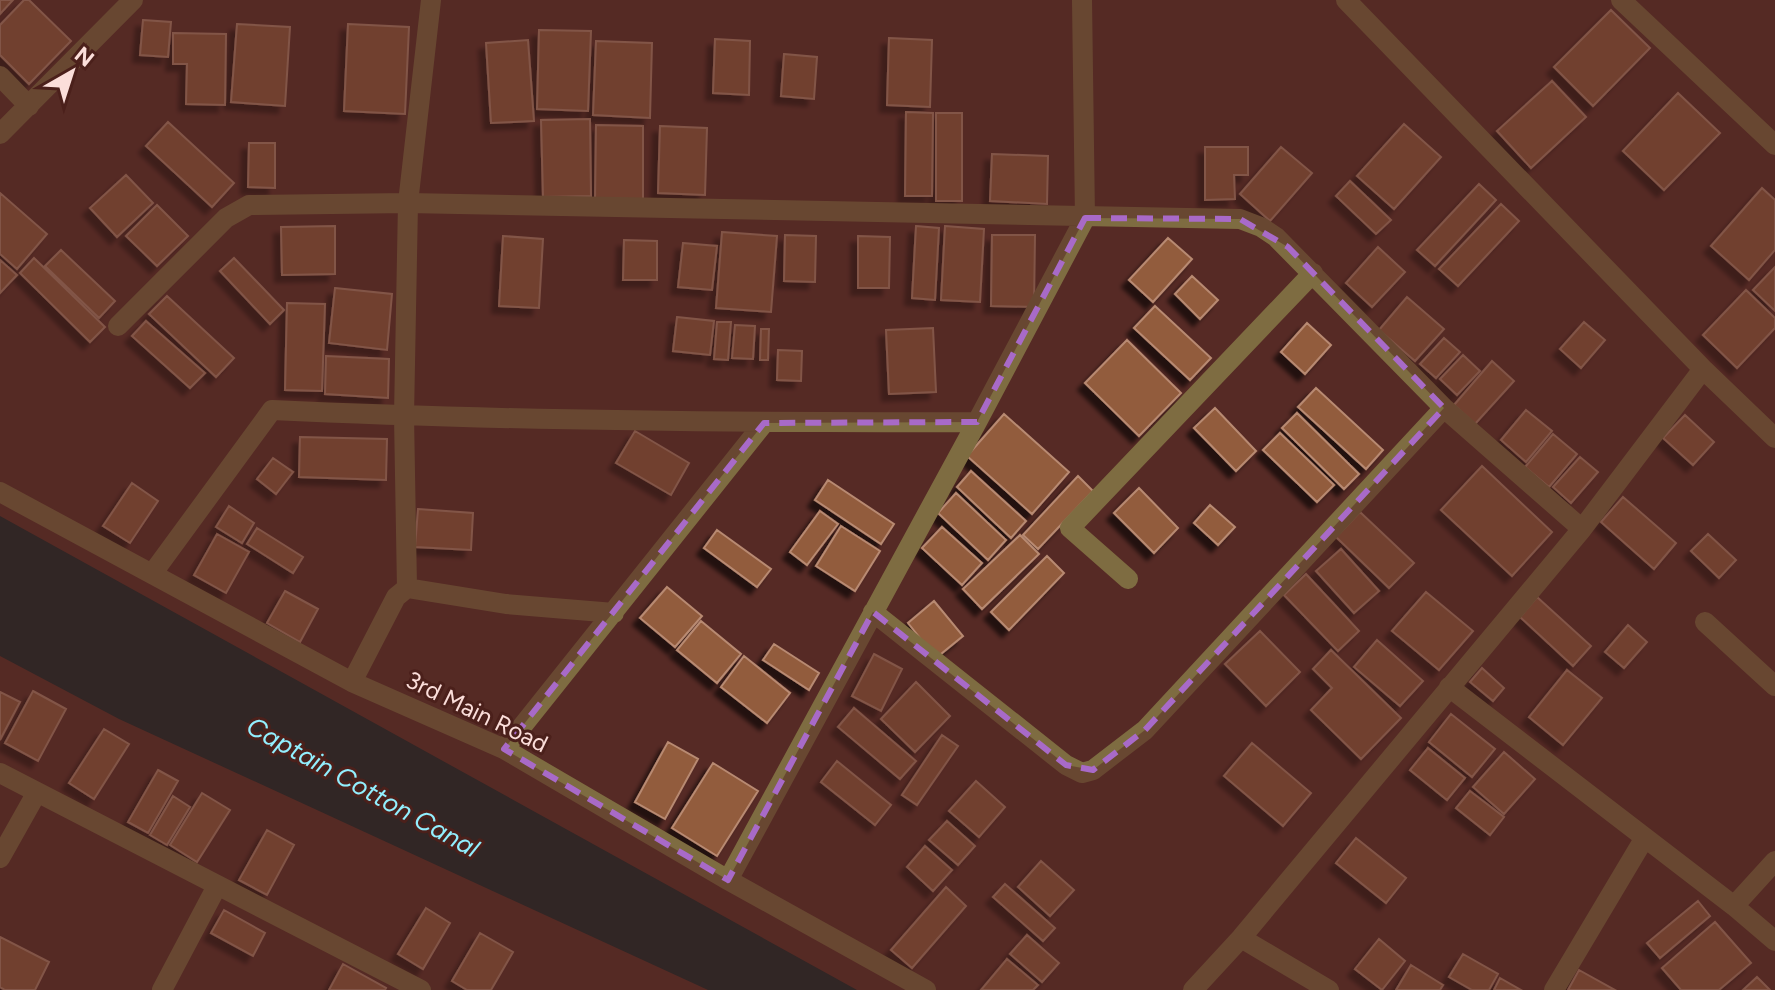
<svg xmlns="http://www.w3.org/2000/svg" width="1775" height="990" viewBox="0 0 1775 990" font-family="Figtree,sans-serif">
<defs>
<filter id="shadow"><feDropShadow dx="-7" dy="7" stdDeviation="2" flood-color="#0009"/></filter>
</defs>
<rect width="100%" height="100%" fill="#562a25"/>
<!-- water -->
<path fill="#062226" d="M0,516L857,990H708L119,719L0,656Z"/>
<!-- building -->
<path fill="#925c3e" stroke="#b88a72" stroke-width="2" filter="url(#shadow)" d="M0,0H13L0,14Z
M24,0H29L71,41L29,84L0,55V25Z
M1611,10L1650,48L1593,106L1554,67Z
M143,20L171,22L168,57L140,55Z
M237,24L290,27L285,106L231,102Z
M348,24L409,27L405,114L344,111Z
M539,30L591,31L588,111L537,109Z
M173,33L226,34L225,105L186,104L187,64H173Z
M889,38L932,40L930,107L887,105Z
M715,39L750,41L749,95L713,93Z
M528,40L534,121L491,123L486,43Z
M596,41L652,43L650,118L593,115Z
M784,54L817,57L814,99L781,96Z
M1552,81L1586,117L1531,168L1497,131Z
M1678,93L1720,133L1664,190L1623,151Z
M906,112L933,113L932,196H905Z
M936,113H962V201H936Z
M590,119L591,196L543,197L541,120Z
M168,122L234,183L212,207L146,146Z
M1404,124L1441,157L1394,209L1357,176Z
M596,125L643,126V199H595Z
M660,126L707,128L705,195L658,193Z
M249,143H275V188L248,187Z
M1205,147H1248V175H1234L1235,199L1205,200Z
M1281,147L1312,173L1270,221L1240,194Z
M992,154L1048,156L1047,204L990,201Z
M126,175L153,203L117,237L90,208Z
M1350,181L1391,220L1376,234L1336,196Z
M1479,184L1496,200L1435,266L1417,250Z
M1762,188L1775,200V250L1749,280L1711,246Z
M0,193L47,234L17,269L0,254Z
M1501,204L1519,221L1458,286L1439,269Z
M157,205L188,236L157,266L126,236Z
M335,226V274L282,275L281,227Z
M916,226L939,228L935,300L912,298Z
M945,226L984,229L980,302L941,300Z
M722,232L777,236L771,312L716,308Z
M785,235L816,236L815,282L784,281Z
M992,235H1035L1034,307L991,306Z
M503,236L543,239L539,308L499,306Z
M858,236L890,237L889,288H858Z
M1168,238L1192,259L1153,302L1129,280Z
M624,240L657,241V280H623Z
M683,243L717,246L712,290L678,287Z
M1378,247L1405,272L1372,307L1346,283Z
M61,250L115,301L99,318L45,266Z
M34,258L105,327L90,342L20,273Z
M234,258L284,310L270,324L220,271Z
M0,260L17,275L0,293Z
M1775,267V311L1753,290Z
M1192,276L1218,300L1200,319L1175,294Z
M335,288L392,294L387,350L329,343Z
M1746,290L1775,318V328L1737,368L1703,335Z
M167,296L234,358L216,377L149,314Z
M1407,297L1444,329L1415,361L1379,330Z
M287,303L325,304L322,391L285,390Z
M1155,306L1211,358L1190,380L1134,328Z
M677,317L714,321L710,355L673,351Z
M146,321L205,373L190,388L132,336Z
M717,322H731L728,360L714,359Z
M1584,322L1605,340L1581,368L1560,349Z
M1307,323L1331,345L1305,374L1281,352Z
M735,325L755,326L753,359L732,358Z
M933,328L936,392L889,394L886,330Z
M761,329H769L768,360H760Z
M1444,338L1460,352L1436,378L1420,364Z
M1127,340L1181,393L1139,436L1085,383Z
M778,350L802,351L801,381L777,380Z
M1463,355L1480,371L1457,395L1440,379Z
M326,356L389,359L388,398L325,394Z
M1492,361L1514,381L1475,424L1454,405Z
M1316,388L1383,450L1366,469L1298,407Z
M1215,408L1256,451L1236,471L1194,428Z
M1526,410L1552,431L1526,462L1501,440Z
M1297,413L1359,474L1344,489L1282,428Z
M1004,414L1069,472L1032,514L967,456Z
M1685,415L1714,442L1693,465L1663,438Z
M635,431L689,463L671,495L616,463Z
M1280,433L1334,485L1317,502L1263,450Z
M1553,434L1577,454L1549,487L1525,467Z
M300,437L387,439L386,480L299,477Z
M1580,457L1598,472L1571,503L1553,487Z
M273,458L293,472L276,494L257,479Z
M1482,466L1552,532L1512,576L1441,510Z
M971,471L1026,521L1011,538L957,487Z
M1078,476L1093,491L1038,549L1023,535Z
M828,480L894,524L881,544L815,500Z
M132,483L158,501L130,543L103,526Z
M1139,488L1178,528L1154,553L1114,513Z
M956,493L1006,540L988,560L938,513Z
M1623,497L1676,543L1654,569L1601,522Z
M1210,505L1235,527L1218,545L1194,523Z
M229,506L254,523L242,543L216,527Z
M418,509L473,513L471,550L415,547Z
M820,511L838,524L807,565L790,552Z
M1360,512L1414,563L1389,588L1336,537Z
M841,526L880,551L855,591L816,566Z
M942,527L982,563L962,585L922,548Z
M257,528L303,557L293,573L247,544Z
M717,530L771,569L757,587L704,548Z
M217,534L249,552L226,593L194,575Z
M1708,534L1736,560L1719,578L1691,551Z
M1020,535L1039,554L982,609L963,589Z
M1341,549L1379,591L1354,613L1316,571Z
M1047,556L1064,573L1009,630L991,612Z
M1306,574L1359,631L1338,651L1284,595Z
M667,587L702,616L675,647L640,618Z
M285,591L318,609L300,642L267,623Z
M1426,592L1473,631L1439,670L1392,631Z
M1537,597L1591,646L1573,666L1520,617Z
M934,601L963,636L936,658L908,623Z
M701,621L741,654L717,683L677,650Z
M1628,625L1647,642L1624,668L1605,652Z
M1260,631L1300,672L1266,706L1225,664Z
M1377,640L1423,681L1400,706L1354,667Z
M774,644L819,673L809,690L763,660Z
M1331,650L1401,718L1361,759L1311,710L1332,688L1313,669Z
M874,654L902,669L881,711L852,696Z
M744,656L790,693L767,723L721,687Z
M1482,668L1504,688L1493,701L1470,682Z
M1567,670L1602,698L1563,745L1529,717Z
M916,682L950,716L915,752L881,719Z
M33,691L66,709L38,761L5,743Z
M0,692L20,702L0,740Z
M854,708L916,761L900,779L838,727Z
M1451,714L1495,749L1472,777L1429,742Z
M104,729L129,744L94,799L69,783Z
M942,735L958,746L917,805L902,795Z
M668,742L698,759L665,819L635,802Z
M1252,743L1311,793L1283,826L1224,776Z
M1428,748L1465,778L1447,800L1410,770Z
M1504,752L1535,779L1504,814L1473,787Z
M837,761L891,805L875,825L821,782Z
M713,763L758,791L717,856L672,828Z
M158,770L178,781L148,833L128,822Z
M976,781L1005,807L979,837L949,811Z
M1470,791L1504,817L1490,835L1456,808Z
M202,793L230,810L197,862L170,845Z
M173,796L190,807L167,845L150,835Z
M947,821L975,846L958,865L929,840Z
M267,830L294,845L267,895L239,880Z
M1356,838L1406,878L1386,903L1336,863Z
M925,846L952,870L933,891L907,867Z
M1041,861L1074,890L1050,916L1018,887Z
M1005,884L1055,928L1043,941L993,897Z
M946,887L966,906L912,968L891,950Z
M1698,901L1710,916L1660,958L1647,943Z
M426,908L450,923L423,969L398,954Z
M224,910L265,933L253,956L211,933Z
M1715,922L1751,963L1719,990H1681L1662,968Z
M480,933L513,952L491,990H467L452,981Z
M1027,935L1059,963L1042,982L1010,954Z
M0,937L49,962L35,990H5L0,987Z
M1379,939L1405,961L1382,990L1355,969Z
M1463,954L1498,974L1489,990H1472L1449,977Z
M1007,959L1038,985L1033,990H981Z
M343,964L386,988L385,990H329Z
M1411,965L1443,985L1440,990H1396Z
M1579,970L1615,990H1568Z
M1757,977L1770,990H1743Z
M1500,978L1521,990H1494Z"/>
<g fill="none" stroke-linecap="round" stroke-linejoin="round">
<!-- minor -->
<path stroke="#7e6c41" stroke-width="20" d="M1346,0L1703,369L1775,438
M1621,0L1775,145
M0,76L29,106
M0,134L133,0
M118,326L226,218L249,205L408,203L1240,219L1261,227L1276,237L1444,408L1582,529
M0,492L352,682L504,749L728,880L926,990
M152,574L272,410C507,421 742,423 977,422
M1128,579L1070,528L1313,273
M407,588L506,604L614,613
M873,612L1066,765L1082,773L1093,770L1145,730L1444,408
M1705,622L1775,686
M352,682L396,597L407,588L404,416L408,203L431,0
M1449,687L1734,906L1775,941
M504,749L764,423
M0,773L421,990
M0,858L36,794
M728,880L977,422L1085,218L1082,0
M1734,906L1775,861
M1241,938L1329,990
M162,990L217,886
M1193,990L1241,938L1582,529L1703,369
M1554,990L1644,839"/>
</g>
<!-- marked area -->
<path d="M0 0H1775V990H0ZM1085,218L1240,219L1288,247L1444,408L1145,730L1093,770L1066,765L873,612L728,880L504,749L764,423L977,422Z" fill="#562a25" fill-opacity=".55" fill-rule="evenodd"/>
<path fill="none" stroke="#a86ac8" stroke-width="6" stroke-dasharray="16 10" stroke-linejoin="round" d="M1085,218L1240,219L1288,247L1444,408L1145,730L1093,770L1066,765L873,612L728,880L504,749L764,423L977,422Z"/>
<g text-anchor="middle" stroke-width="6" stroke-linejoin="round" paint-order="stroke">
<!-- street labels -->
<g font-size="24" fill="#fbdeda" stroke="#4b201b">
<text transform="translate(477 712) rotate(26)" y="8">3rd Main Road</text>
</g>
<!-- water labels -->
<g font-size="26" font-style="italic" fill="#92effe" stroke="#4b201b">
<text transform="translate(363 787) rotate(29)" y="9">Captain Cotton Canal</text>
</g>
</g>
<!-- north arrow -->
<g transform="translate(72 72) rotate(39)" stroke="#4b201b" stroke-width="6" paint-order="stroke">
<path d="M0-6L14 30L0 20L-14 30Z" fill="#fbdeda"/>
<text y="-12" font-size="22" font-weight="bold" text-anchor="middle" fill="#fbdeda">N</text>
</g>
</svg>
